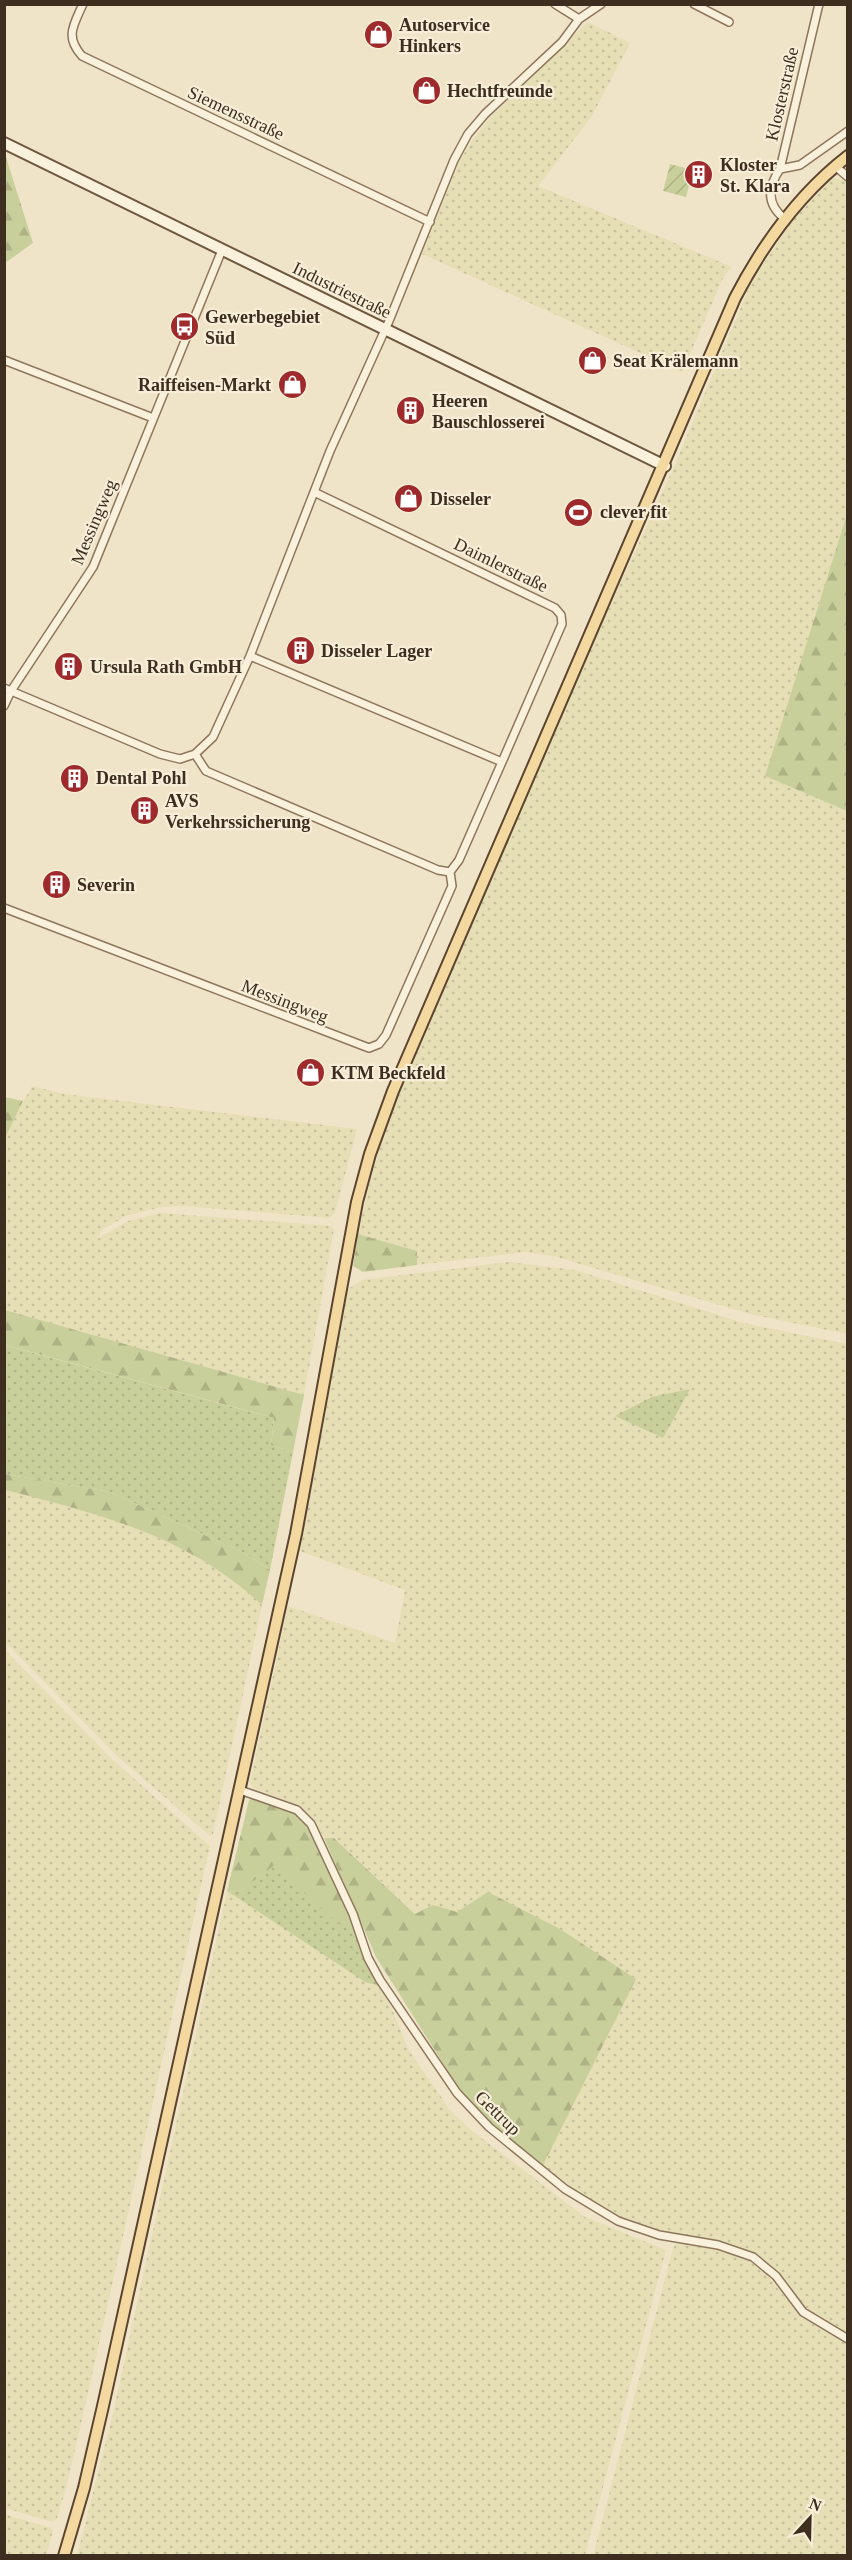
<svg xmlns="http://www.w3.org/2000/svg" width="852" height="2560" viewBox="0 0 852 2560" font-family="Georgia,serif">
<defs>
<pattern id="farmland-dots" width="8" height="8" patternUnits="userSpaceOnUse" patternTransform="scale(1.5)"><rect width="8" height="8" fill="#e6deb5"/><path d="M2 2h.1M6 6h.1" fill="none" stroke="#c6bf9b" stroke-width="1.8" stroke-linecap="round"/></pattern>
<pattern id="grass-dots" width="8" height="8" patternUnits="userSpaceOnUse" patternTransform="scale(1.5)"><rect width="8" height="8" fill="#c9cf9b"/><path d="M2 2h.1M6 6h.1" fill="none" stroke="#aeb285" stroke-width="1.8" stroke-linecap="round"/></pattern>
<pattern id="forest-firs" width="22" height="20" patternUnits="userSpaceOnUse" patternTransform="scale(1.5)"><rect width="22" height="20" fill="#c9cf9b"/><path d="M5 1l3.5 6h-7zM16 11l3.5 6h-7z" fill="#aeb285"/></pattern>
<pattern id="garden-furrows" width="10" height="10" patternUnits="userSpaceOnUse" patternTransform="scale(1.5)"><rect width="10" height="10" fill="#c9cf9b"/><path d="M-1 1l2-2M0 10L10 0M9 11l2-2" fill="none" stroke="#aeb285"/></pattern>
</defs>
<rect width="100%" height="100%" fill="#f0e4c8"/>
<!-- farmland -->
<path fill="url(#farmland-dots)" d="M588,22L630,43L592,116L538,186L732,267L724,276L682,372L422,254L459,162L473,139L490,118Z
M833,178L848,181L847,514L765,776L847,811V1334L750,1314L553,1256L525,1252L417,1265V1251L358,1234L371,1178L388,1121L583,665L674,467L751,283L791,222Z
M32,1086L64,1094L357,1129L335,1213L330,1218L185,1206L161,1207L126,1216L102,1230L97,1239L128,1221L161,1213L331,1226L334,1229L304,1395L5,1310L4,1138Z
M509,1262L575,1270L744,1323L847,1344V2335L807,2311L765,2260L751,2252L732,2245L678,2235L627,2221L585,2200L542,2167L636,1979L433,1905L416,1914L335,1838L324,1837L309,1814L293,1803L253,1788L250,1783L288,1606L395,1643L405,1590L300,1551L348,1289L362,1280Z
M5,1490L102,1514L198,1555L239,1582L262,1605L213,1834L210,1836L117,1756L5,1642Z
M4,1649L113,1760L210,1846L86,2402L65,2492L57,2518L53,2522L5,2508Z
M227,1891L365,1982L383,1987L409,2051L451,2111L471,2130L585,2217L666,2250L585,2555L77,2556L114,2409Z
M677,2243L734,2253L757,2263L800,2315L847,2343V2555L593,2556L673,2248Z
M5,2514L51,2528L53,2531L46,2555H5Z"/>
<!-- grass -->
<path fill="url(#grass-dots)" d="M4,1345L274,1418L271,1445L293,1452L270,1570L242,1552L110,1492L5,1474Z
M690,1389L663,1438L615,1416L652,1397Z
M277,1862L358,1938L383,1987L365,1982L227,1891L239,1892Z"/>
<!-- forest -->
<path fill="url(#forest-firs)" d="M5,154L33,243L5,263Z
M847,514V811L765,776Z
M5,1097L23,1101L5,1138L4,1097Z
M358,1234L417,1251V1265L363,1272L353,1266Z
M5,1310L304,1395L293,1452L271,1445L274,1418L5,1345Z
M5,1474L110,1492L242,1552L270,1570L262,1605C188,1536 100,1514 5,1490Z
M255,1796L303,1818L315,1837L358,1938L311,1900L277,1863L239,1892L227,1891L249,1800Z
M324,1838H334L415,1914L433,1905L457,1912L488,1892L560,1929L636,1979L542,2167L481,2115L463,2095L376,1957Z"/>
<!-- garden -->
<path fill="url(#garden-furrows)" d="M670,164L693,170L686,197L663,191Z"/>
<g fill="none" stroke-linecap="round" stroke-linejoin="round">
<defs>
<path id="street" d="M83,4C73,26 65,37 82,56L430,222
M555,4L579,19
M694,4L729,22
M835,166L848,177
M780,169L800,165L848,131
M785,219C767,205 767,188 780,169L819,4
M4,360L153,418
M250,656L502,762L562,624L561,615L555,608L314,492
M4,688L160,754L180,759L195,754L213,737L250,656L330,451L389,321L454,160L468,134L485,114L562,42L579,19L601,4
M4,706L11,691L93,567L222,250
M195,754L206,771L438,870L450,872
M450,872L459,860L502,762
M4,908L369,1048L379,1044L386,1035L452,886L450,872
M240,1790L297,1810L311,1824L353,1914L368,1958L380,1980L457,2093L489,2127L565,2189L618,2221L659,2235L718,2245L753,2257L776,2276L803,2312L848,2339"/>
<path id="secondary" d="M4,143L665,466"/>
<path id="primary" d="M64,2556L84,2488L103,2406L296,1534L357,1202L370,1154L393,1091L735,298C763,244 799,194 848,156"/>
</defs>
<!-- street casing -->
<use href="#street" stroke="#8d765c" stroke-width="10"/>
<!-- secondary casing -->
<use href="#secondary" stroke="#6f573f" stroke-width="14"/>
<!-- primary casing -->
<use href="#primary" stroke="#5b4430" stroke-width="14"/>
<!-- street -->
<use href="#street" stroke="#faf1dc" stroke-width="7"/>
<!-- secondary -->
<use href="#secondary" stroke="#faf1dc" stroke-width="10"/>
<!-- primary -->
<use href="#primary" stroke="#f3d9a0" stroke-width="10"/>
</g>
<!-- icons -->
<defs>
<symbol id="shop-disc" viewBox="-11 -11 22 22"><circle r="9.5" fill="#9e2a2b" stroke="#f7eed8"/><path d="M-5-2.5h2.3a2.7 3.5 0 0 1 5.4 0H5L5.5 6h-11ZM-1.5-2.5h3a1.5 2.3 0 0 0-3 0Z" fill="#fff"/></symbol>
<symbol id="building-disc" viewBox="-11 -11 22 22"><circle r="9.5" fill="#9e2a2b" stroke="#f7eed8"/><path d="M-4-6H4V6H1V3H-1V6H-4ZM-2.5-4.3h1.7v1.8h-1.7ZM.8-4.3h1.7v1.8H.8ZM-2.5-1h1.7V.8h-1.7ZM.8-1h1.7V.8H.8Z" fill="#fff"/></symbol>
<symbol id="bus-disc" viewBox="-11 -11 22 22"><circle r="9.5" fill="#9e2a2b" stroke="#f7eed8"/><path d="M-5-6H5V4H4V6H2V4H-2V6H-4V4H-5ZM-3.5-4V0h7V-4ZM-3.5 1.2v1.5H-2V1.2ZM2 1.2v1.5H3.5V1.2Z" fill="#fff"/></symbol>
<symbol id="stadium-disc" viewBox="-11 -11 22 22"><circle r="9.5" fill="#9e2a2b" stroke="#f7eed8"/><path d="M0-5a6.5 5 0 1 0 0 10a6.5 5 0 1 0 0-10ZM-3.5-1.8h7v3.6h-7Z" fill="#fff"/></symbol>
</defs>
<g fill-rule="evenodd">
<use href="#shop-disc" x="362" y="18" width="33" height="33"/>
<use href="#shop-disc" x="410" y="74" width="33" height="33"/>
<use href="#building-disc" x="682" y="158" width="33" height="33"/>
<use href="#bus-disc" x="168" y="310" width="33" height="33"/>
<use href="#shop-disc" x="576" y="344" width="33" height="33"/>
<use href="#shop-disc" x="276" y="368" width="33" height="33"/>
<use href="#building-disc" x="394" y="394" width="33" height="33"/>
<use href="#shop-disc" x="392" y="482" width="33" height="33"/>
<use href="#stadium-disc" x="562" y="496" width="33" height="33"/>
<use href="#building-disc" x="284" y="634" width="33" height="33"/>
<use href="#building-disc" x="52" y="650" width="33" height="33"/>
<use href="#building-disc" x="58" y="762" width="33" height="33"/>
<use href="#building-disc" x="128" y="794" width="33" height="33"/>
<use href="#building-disc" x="40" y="868" width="33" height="33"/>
<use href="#shop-disc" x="294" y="1056" width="33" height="33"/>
</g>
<g text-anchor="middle" stroke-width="4.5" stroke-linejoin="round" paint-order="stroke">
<!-- poi labels -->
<g font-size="18" font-weight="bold" fill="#3d2e20" stroke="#f7eed8" text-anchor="start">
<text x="399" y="31">Autoservice<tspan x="399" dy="21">Hinkers</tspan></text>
<text x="447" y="97">Hechtfreunde</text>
<text x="720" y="171">Kloster<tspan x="720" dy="21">St. Klara</tspan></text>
<text x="205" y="323">Gewerbegebiet<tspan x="205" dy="21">Süd</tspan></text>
<text x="613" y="367">Seat Krälemann</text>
<text x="271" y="391" text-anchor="end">Raiffeisen-Markt</text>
<text x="432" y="407">Heeren<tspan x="432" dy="21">Bauschlosserei</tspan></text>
<text x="430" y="505">Disseler</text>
<text x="600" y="518">clever fit</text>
<text x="321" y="657">Disseler Lager</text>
<text x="90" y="673">Ursula Rath GmbH</text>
<text x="96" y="784">Dental Pohl</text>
<text x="165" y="807">AVS<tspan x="165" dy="21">Verkehrssicherung</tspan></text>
<text x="77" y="891">Severin</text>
<text x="331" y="1079">KTM Beckfeld</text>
</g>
<!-- street labels -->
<g font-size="18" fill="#3d2e20" stroke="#f7eed8">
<text transform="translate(782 94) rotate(-77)" y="6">Klosterstraße</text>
<text transform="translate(236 113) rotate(25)" y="6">Siemensstraße</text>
<text transform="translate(342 290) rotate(26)" y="6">Industriestraße</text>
<text transform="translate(94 522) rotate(-67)" y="6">Messingweg</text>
<text transform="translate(501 565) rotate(26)" y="6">Daimlerstraße</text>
<text transform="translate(285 1001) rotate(21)" y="6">Messingweg</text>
<text transform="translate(498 2113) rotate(44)" y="6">Gettrup</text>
</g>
</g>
<!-- border -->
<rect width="852" height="2560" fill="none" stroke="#3d2e20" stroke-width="12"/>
<!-- north arrow -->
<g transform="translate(810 2518) rotate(22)" stroke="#f7eed8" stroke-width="4.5" paint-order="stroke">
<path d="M0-4.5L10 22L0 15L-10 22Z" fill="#3d2e20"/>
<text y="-9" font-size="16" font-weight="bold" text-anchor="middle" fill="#3d2e20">N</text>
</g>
</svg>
